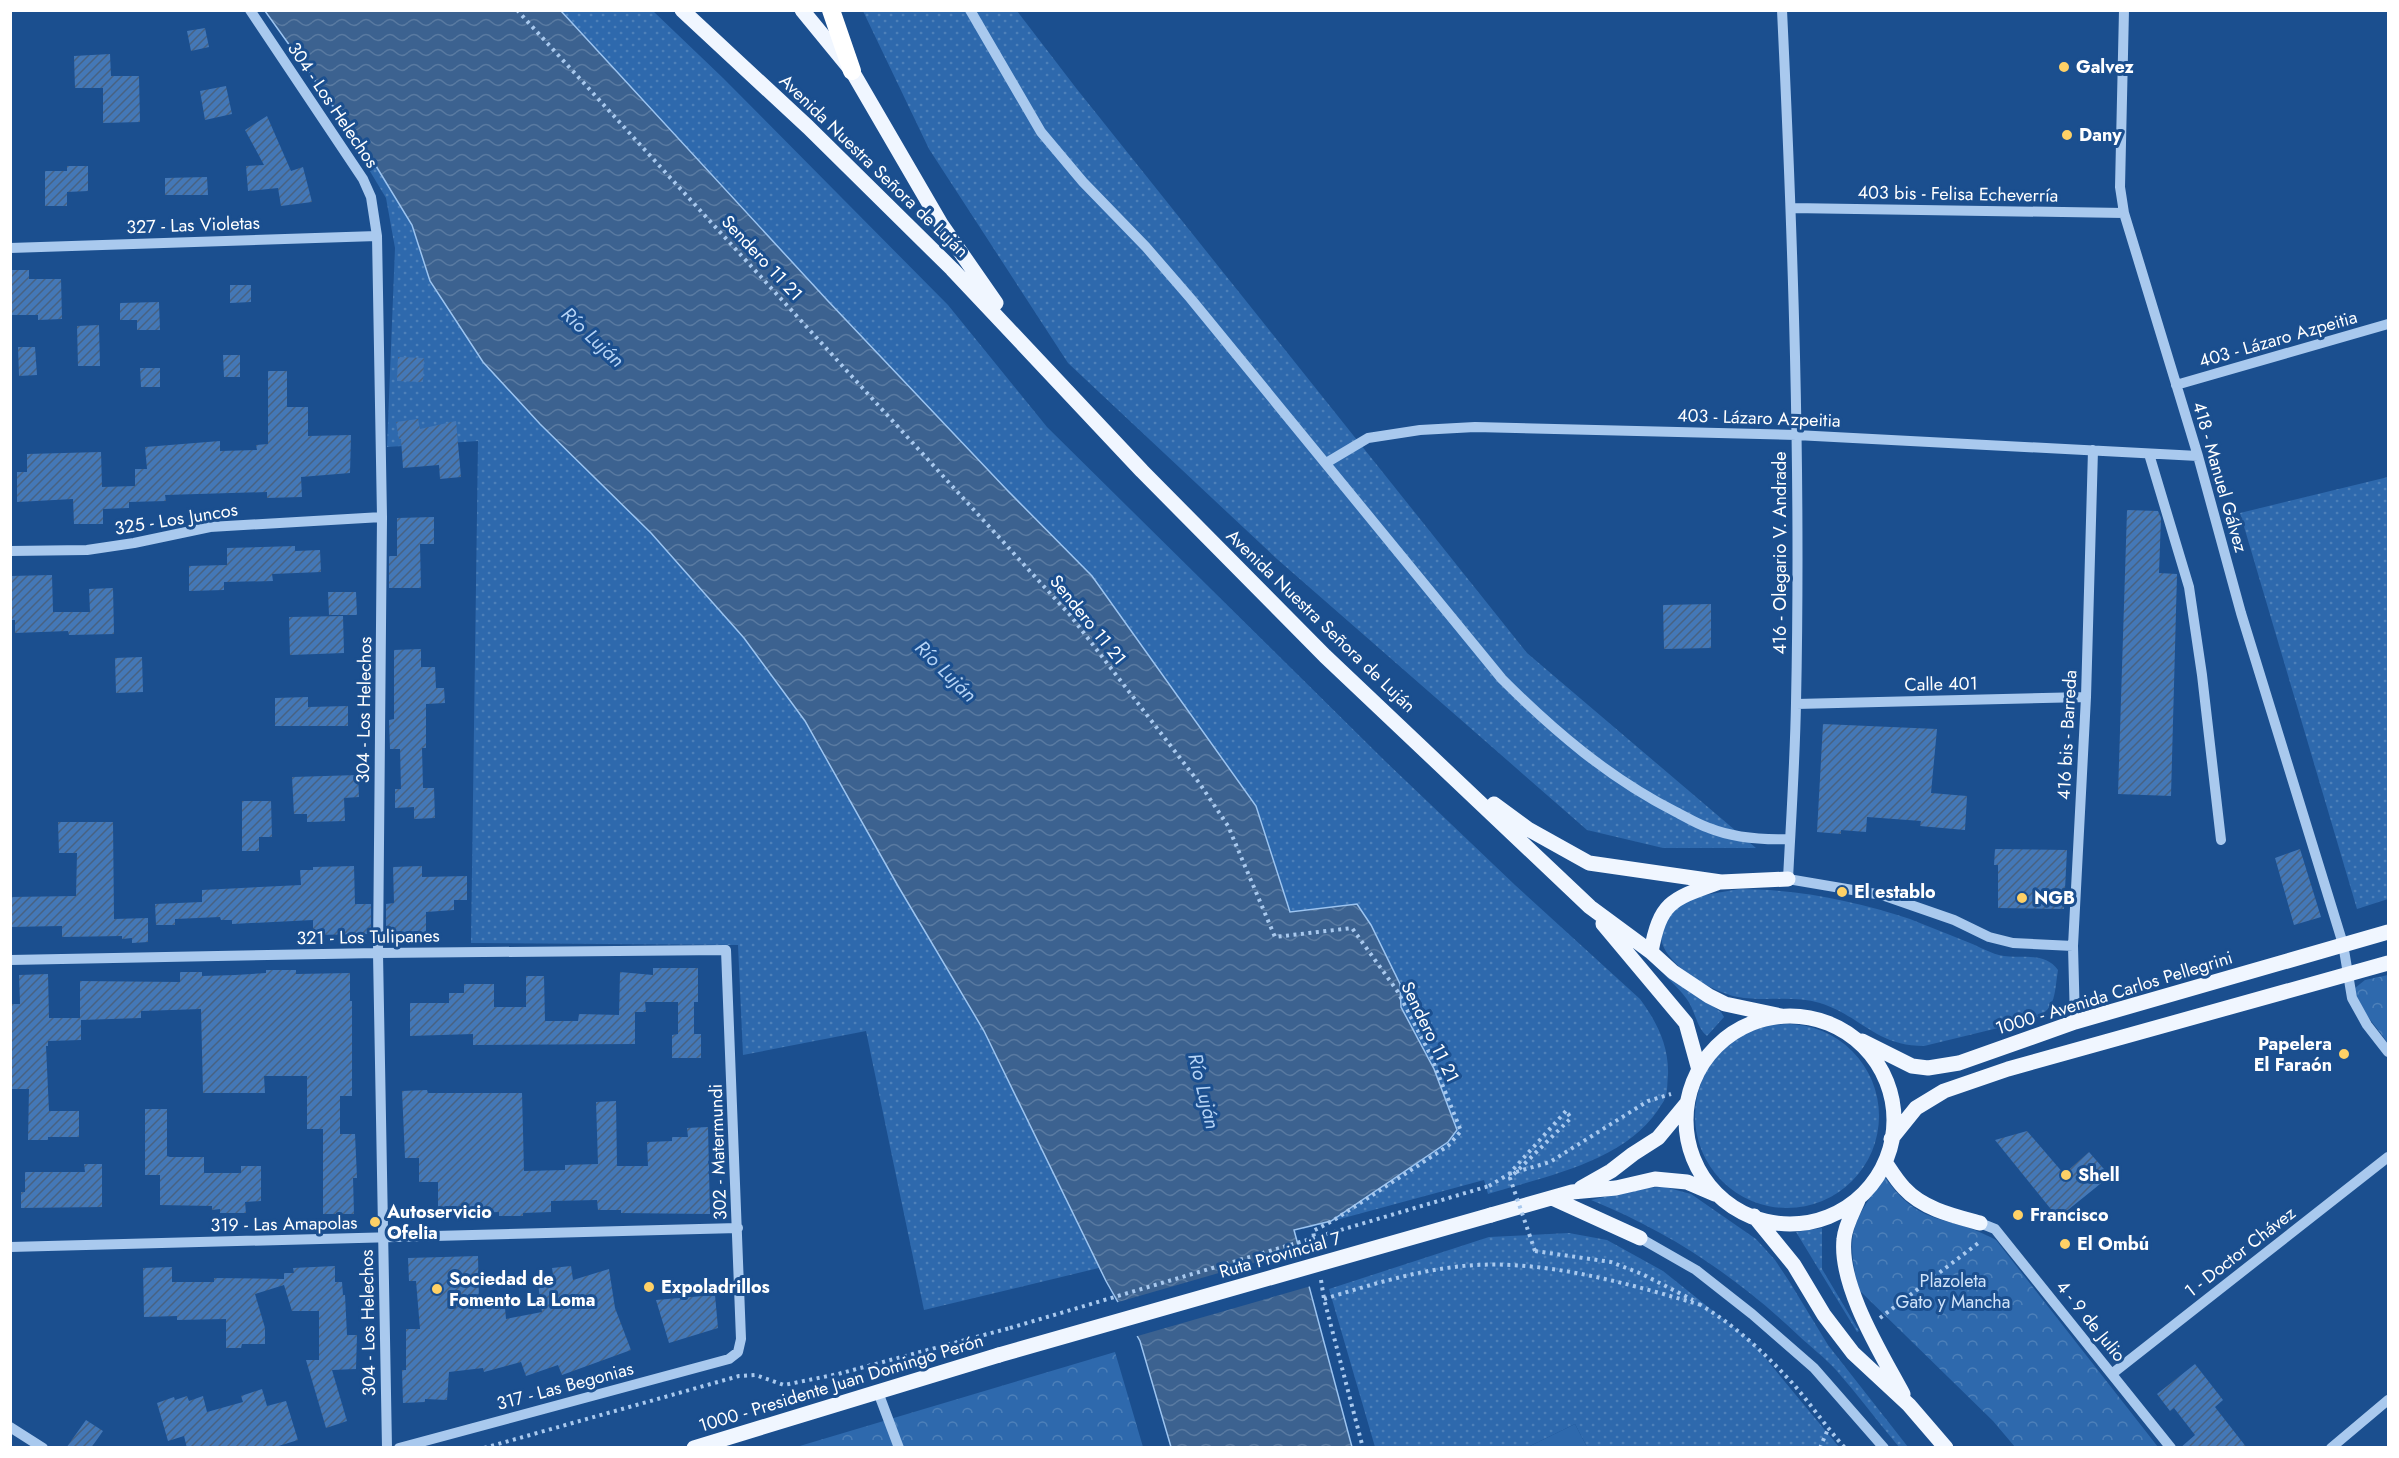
<svg xmlns="http://www.w3.org/2000/svg" width="2399" height="1458" viewBox="0 0 2399 1458" font-family="Jost,sans-serif">
<defs>
<pattern id="grass-dots" width="8" height="8" patternUnits="userSpaceOnUse" patternTransform="scale(1.5)"><rect width="8" height="8" fill="#2e69ad"/><path d="M2 2h.1M6 6h.1" fill="none" stroke="#4d80b9" stroke-width="1.8" stroke-linecap="round"/></pattern>
<pattern id="park-crowns" width="20" height="18" patternUnits="userSpaceOnUse" patternTransform="scale(1.5)"><rect width="20" height="18" fill="#2e69ad"/><path d="M2 6a3 3 0 1 1 6 0M12 15a3 3 0 1 1 6 0" fill="none" stroke="#4d80b9"/></pattern>
<pattern id="water-waves" width="16" height="10" patternUnits="userSpaceOnUse" patternTransform="scale(1.5)"><rect width="16" height="10" fill="#3c6290"/><path d="M0 5q4-4 8 0t8 0" fill="none" stroke="#597aa1"/></pattern>
<pattern id="building-hatch" width="6" height="6" patternUnits="userSpaceOnUse" patternTransform="scale(1.5)"><rect width="6" height="6" fill="#4478b7"/><path d="M-1 1l2-2M0 6l6-6M5 7l2-2" fill="none" stroke="#486282"/></pattern>
</defs>
<rect width="100%" height="100%" fill="#1b4f8f"/>
<!-- grass -->
<path fill="url(#grass-dots)" d="M274,11L749,601L1157,1254L924,1310L866,1031L743,1055L738,945L471,943L478,441L387,447L395,248L386,198Z
M442,11H653L723,78L948,305L1047,427L1385,761L1515,885L1640,999C1657,1022 1669,1046 1668,1075C1667,1082 1668,1092 1665,1098C1664,1102 1660,1106 1658,1110C1623,1162 1546,1176 1488,1194L1484,1180L1303,1229L1290,1119Z
M863,11H1017L1076,88L1527,653L1756,848H1663L1587,830L1277,559L1068,363L929,149Z
M2388,477V899L2357,909L2240,513Z
M1739,889C1796,889 1856,901 1910,919C1928,926 1947,934 1965,941C1977,945 1987,952 1999,955C2019,960 2044,950 2058,970C2054,994 2057,1010 2031,1020L1924,1046C1876,1046 1861,1016 1820,1003C1793,995 1765,1002 1738,997C1714,993 1659,963 1661,934C1661,927 1666,919 1668,912L1694,897Z
M1655,965L1721,1012L1724,1017L1707,1036C1696,1027 1695,1009 1686,998C1677,986 1665,976 1655,965Z
M1695 1116a92 92 0 1 1 184 0a92 92 0 1 1-184 0Z
M1665,1187L1691,1194L1756,1239L1775,1260L1789,1281L1828,1345L1908,1447H1899C1878,1422 1858,1395 1836,1370C1825,1358 1811,1347 1799,1336C1737,1277 1670,1232 1591,1200L1642,1188Z
M1822,1228V1269L1859,1331L1857,1332L1796,1232Z
M1569,1233L1607,1240L1663,1271L1752,1342L1839,1447H1587L1575,1424L1528,1447H1375L1329,1289L1489,1237Z"/>
<!-- park -->
<path fill="url(#park-crowns)" d="M2388,975V1043L2356,1001L2355,988L2365,980Z
M1885,1177C1920,1229 1948,1213 1996,1240L2158,1447H2015L1993,1421L1859,1290C1845,1235 1852,1221 1885,1177Z
M1115,1352L1143,1447L793,1448Z"/>
<!-- garden -->
<path fill="#2e69ad" d="M1575,1424L1587,1447H1528Z"/>
<!-- water -->
<path fill="url(#water-waves)" stroke="#9cc4f0" stroke-width="1.5" d="M265,11H561L828,301L1008,491L1092,576L1256,806L1290,912L1357,904L1371,925L1400,984L1401,1007L1434,1069L1457,1130L1448,1142L1331,1221L1294,1230L1352,1447H1171L1140,1341L1106,1281L984,1031L898,886L805,721L744,638L651,533L540,424L483,362L430,281L412,225L376,166Z"/>
<!-- pier -->
<path fill="#1b4f8f" d="M1302,1249L1311,1286L1134,1337L1115,1303Z"/>
<!-- building -->
<path fill="url(#building-hatch)" d="M205,28L209,47L191,51L187,31Z
M110,54L111,76H139L140,122L103,123V88H75L74,56Z
M226,86L232,114L205,120L200,91Z
M267,116L291,171L303,167L312,202L281,206L278,188L248,191L246,166L264,165L245,130Z
M67,166H88V191L67,192V206H45V171H67Z
M207,177L208,195H165V178Z
M10,270H29V279H61L62,319L38,320V315H10Z
M230,285H251V302L230,303Z
M159,302L160,330H137V320H120V303Z
M99,325L100,366H78L77,326Z
M18,347H35L37,375L19,376Z
M223,355H240V377H224Z
M398,357L424,358L423,382L397,381Z
M140,368H160V387H141Z
M268,371H287V407H308V436L351,435L350,473L301,477L302,497L267,498V492L165,495L166,501L129,502V508L103,509V524H74L73,499L17,502V472H27V454L101,452L102,487L135,486V469H147L145,447L220,441V451L257,450L256,445L268,444Z
M418,419L420,429L456,421L461,477L440,479L439,465L403,468L401,439H399L396,422Z
M2127,510L2158,511L2161,518L2159,573L2177,574L2171,796L2118,794Z
M434,517V544H420L421,588H389V556H397V518Z
M295,546V551L320,550L321,572L272,574L273,581L224,582V590L189,591V566L227,565V548Z
M52,575L53,612H90L89,589L113,588L114,634L69,635L68,631L15,633V620H10V576Z
M328,592H356L357,615H329Z
M1711,604V648L1664,649L1663,605Z
M343,616L344,653L290,655L289,617Z
M421,649V667H435L436,688H444L445,703L426,704V748H422L423,788H434L435,818L414,819V807L395,808V789H401L400,749H390L389,720L394,719V650Z
M142,657L143,692L116,693L115,658Z
M308,697V707L348,706V726H275V698Z
M1823,724L1937,729L1931,793L1967,796L1965,830L1920,826L1921,821L1867,817L1866,832L1841,830V834L1817,832Z
M358,775L359,797L344,798L345,821L307,822V814H294L292,777Z
M242,801H271L272,837H259V851H242Z
M58,822H113L114,919L148,918V942L132,943V938L122,939V936L62,937V926L10,927V897L76,896L77,853H59Z
M1995,849L2067,850L2064,909L1998,908V865H1994Z
M2300,849L2321,917L2294,925L2275,858Z
M354,866L355,904H371V934L313,935V920L232,924V920H221L220,917L175,919V925H156L155,904L202,902V890L301,885L300,870H313V867Z
M422,866V877L467,876V900H454V910L426,912V933H386V904L394,903L393,867Z
M653,968H698V1002H694V1034H701V1058H672V1035L678,1034V1002H645L646,1012H635V1044L473,1045V1034L410,1036V1003H449V993H464V984H494V1007H526V976H544L545,1021H578L579,1014L619,1015L620,972L653,975Z
M266,970H296V974L350,973V1001H352V1096H340V1134H355L357,1178H353L354,1214H323V1129H307V1076H264L265,1093H203L201,1009L141,1011V1018L81,1020V1040L48,1041V1046H46L49,1111H79V1137H48V1140H28L29,1089H10V1004H20L19,975L48,974L49,1018H80V981L180,982V972H202V976L235,975L266,973Z
M427,1090L428,1093H522L524,1171L565,1170V1165L598,1164L596,1102L616,1101L617,1166H648L647,1142L672,1141V1137H688L687,1128L708,1127L710,1214L621,1213V1210H598L597,1200L551,1201V1212L523,1213V1216H499V1212L438,1214V1182H419V1158H405L402,1091Z
M145,1109H167V1156L170,1157H204V1173H241V1166H261V1201L245,1202L246,1213H220V1209L212,1210V1206L160,1205V1175H145Z
M2027,1131L2064,1174L2089,1152L2110,1176L2058,1218L1995,1140Z
M84,1164H102V1207L21,1208V1192H25V1172H85Z
M478,1256L479,1301L504,1297L506,1319L542,1312L537,1277L553,1274L552,1268L571,1266L573,1280L609,1269L615,1308L631,1350L562,1375L558,1365L526,1376L521,1362L484,1372L483,1368L449,1372L447,1400L425,1399V1402L403,1403L402,1370H406V1329H420L416,1281H409L408,1258Z
M335,1266V1282H342L343,1295H345L347,1335H357L356,1369L332,1370L347,1421L326,1428L306,1360H319V1311H292L284,1285L255,1294L265,1328V1344H242L241,1348H226V1319L177,1320V1316L144,1317L143,1268L172,1267V1282H214V1278L284,1279V1273H294L293,1268Z
M715,1295L718,1328L669,1343L656,1300Z
M2195,1364L2223,1400L2215,1407L2247,1448H2180L2195,1435L2174,1408L2170,1411L2157,1394Z
M262,1389L267,1406L286,1401L298,1440L272,1448H187L184,1436L168,1441L157,1403L174,1397L175,1400L187,1396L189,1401L203,1396L207,1412L243,1402L241,1396Z
M86,1420L103,1431L91,1448H66Z"/>
<g fill="none" stroke-linecap="round" stroke-linejoin="round">
<!-- path -->
<path stroke="#a9c9ee" stroke-width="4" stroke-dasharray="3 4.5" stroke-linecap="butt" d="M517,10L1070,615L1200,784L1228,826L1275,937L1352,928L1398,992L1430,1054L1461,1131L1448,1146L1334,1220L1313,1231L1316,1249
M1509,1174L1550,1162L1648,1101L1671,1094
M1489,1186L1509,1174L1566,1111
M1535,1251L1611,1262L1642,1274L1693,1300
M1321,1280L1324,1299L1363,1448
M1324,1299C1373,1284 1424,1268 1476,1265C1550,1261 1630,1284 1701,1305
M1699,1304C1735,1325 1767,1355 1795,1386C1812,1406 1827,1428 1845,1448
M1880,1318L1981,1241
M484,1448L739,1376L756,1375L784,1385L838,1374L1010,1328
M1820,1448L1828,1429"/>
<!-- minor -->
<path stroke="#a9c9ee" stroke-width="10" d="M250,10L363,179L371,197L377,236L382,517L378,953L387,1448
M970,10L1041,132L1083,182L1146,247L1191,299L1502,679C1554,731 1609,778 1676,812C1686,817 1697,824 1709,828C1734,838 1763,840 1790,839
M1782,10C1793,241 1801,472 1796,703C1795,761 1791,820 1788,879L1882,895L1954,920L1989,937L2013,943L2073,946
M2124,10L2120,187L2124,213L2198,456L2241,613L2343,944L2352,998L2367,1025L2388,1052
M1791,208L2124,213
M10,248L377,236
M2176,385L2388,324
M2149,454L2189,587L2202,675L2221,840
M1326,463L1368,438L1420,430L1475,427L1796,435L2198,456
M10,551L87,550L134,543L210,527L382,517
M1796,704L2086,697
M10,960L378,953L726,950L741,1339L738,1352L729,1359L399,1448
M2075,1022L2073,946L2086,697L2093,450
M1980,1223L1995,1229L2171,1448
M1640,1238L1696,1270L1752,1314L1814,1368L1884,1448
M10,1247L738,1228
M2113,1373L2388,1157
M878,1392L899,1448
M10,1427L43,1448
M2331,1448L2388,1400"/>
<!-- major -->
<path stroke="#f0f6ff" stroke-width="15" d="M682,10L808,127L952,269L1142,471L1325,656L1590,907L1651,952L1673,972L1709,996L1725,1004L1781,1016
M802,10L852,71L941,224L996,303
M1494,804L1528,829L1589,863L1721,882L1788,879
M1603,924L1686,1023L1699,1070
M1651,952C1660,902 1672,899 1717,883
M1686 1120a104 104 0 1 1 208 0a104 104 0 1 1-208 0Z
M1862,1041L1912,1066L1928,1068L1959,1063L2075,1022L2388,932
M1891,1139L1916,1108L1944,1091L2008,1069L2388,963
M1885,1162C1891,1171 1897,1181 1904,1188C1923,1209 1954,1216 1980,1223
M1581,1188L1611,1171L1633,1154L1658,1138L1687,1103
M1552,1198L1640,1238
M1858,1200C1853,1212 1845,1226 1844,1239C1839,1286 1881,1353 1903,1394
M1491,1215L1572,1192L1616,1188L1655,1179L1687,1182L1715,1194
M1754,1216L1794,1265L1824,1315L1853,1353L1909,1405L1946,1448
M694,1448L999,1355"/>
<!-- highway -->
<path stroke="#fff" stroke-width="18" d="M831,10L852,71"/>
<!-- path-bridge -->
<path stroke="#a9c9ee" stroke-width="4" stroke-dasharray="3 4.5" stroke-linecap="butt" d="M1535,1251L1510,1178L1571,1118L1566,1111
M1010,1328L1489,1186"/>
<!-- major-bridge -->
<path stroke="#f0f6ff" stroke-width="15" d="M999,1355L1491,1215"/>
</g>
<!-- markers -->
<g fill="#ffd166" stroke="#1b4f8f" stroke-width="2">
<circle cx="2064" cy="67" r="6"/>
<circle cx="2067" cy="135" r="6"/>
<circle cx="1842" cy="892" r="6"/>
<circle cx="2022" cy="898" r="6"/>
<circle cx="2344" cy="1054" r="6"/>
<circle cx="2066" cy="1175" r="6"/>
<circle cx="2018" cy="1215" r="6"/>
<circle cx="375" cy="1222" r="6"/>
<circle cx="2065" cy="1244" r="6"/>
<circle cx="649" cy="1287" r="6"/>
<circle cx="437" cy="1289" r="6"/>
</g>
<g text-anchor="middle" stroke-width="6" stroke-linejoin="round" paint-order="stroke">
<!-- poi labels -->
<g font-size="18" font-weight="bold" fill="#fff" stroke="#1b4f8f" text-anchor="start">
<text x="2076" y="73">Galvez</text>
<text x="2079" y="141">Dany</text>
<text x="1854" y="898">El establo</text>
<text x="2034" y="904">NGB</text>
<text x="2332" y="1050" text-anchor="end">Papelera<tspan x="2332" dy="21">El Faraón</tspan></text>
<text x="2078" y="1181">Shell</text>
<text x="387" y="1218">Autoservicio<tspan x="387" dy="21">Ofelia</tspan></text>
<text x="2030" y="1221">Francisco</text>
<text x="2077" y="1250">El Ombú</text>
<text x="449" y="1285">Sociedad de<tspan x="449" dy="21">Fomento La Loma</tspan></text>
<text x="661" y="1293">Expoladrillos</text>
</g>
<!-- street labels -->
<g font-size="18" fill="#fff" stroke="#1b4f8f">
<text transform="translate(333 105) rotate(56)" y="6">304 - Los Helechos</text>
<text transform="translate(874 166) rotate(44)" y="6">Avenida Nuestra Señora de Luján</text>
<text transform="translate(1958 194) rotate(1)" y="6">403 bis - Felisa Echeverría</text>
<text transform="translate(193 225) rotate(-2)" y="6">327 - Las Violetas</text>
<text transform="translate(762 258) rotate(47)" y="6">Sendero 11 21</text>
<text transform="translate(2278 339) rotate(-16)" y="6">403 - Lázaro Azpeitia</text>
<text transform="translate(1759 418) rotate(2)" y="6">403 - Lázaro Azpeitia</text>
<text transform="translate(2220 477) rotate(74)" y="6">418 - Manuel Gálvez</text>
<text transform="translate(176 519) rotate(-9)" y="6">325 - Los Juncos</text>
<text transform="translate(1780 553) rotate(-90)" y="6">416 - Olegario V. Andrade</text>
<text transform="translate(1088 620) rotate(51)" y="6">Sendero 11 21</text>
<text transform="translate(1321 621) rotate(44)" y="6">Avenida Nuestra Señora de Luján</text>
<text transform="translate(1941 684) rotate(-1)" y="6">Calle 401</text>
<text transform="translate(364 710) rotate(-89)" y="6">304 - Los Helechos</text>
<text transform="translate(2067 735) rotate(-87)" y="6">416 bis - Barreda</text>
<text transform="translate(368 937) rotate(-1)" y="6">321 - Los Tulipanes</text>
<text transform="translate(2114 993) rotate(-17)" y="6">1000 - Avenida Carlos Pellegrini</text>
<text transform="translate(1430 1032) rotate(64)" y="6">Sendero 11 21</text>
<text transform="translate(718 1152) rotate(-92)" y="6">302 - Matermundi</text>
<text transform="translate(284 1224) rotate(-1)" y="6">319 - Las Amapolas</text>
<text transform="translate(2240 1252) rotate(-38)" y="6">1 - Doctor Chávez</text>
<text transform="translate(1280 1255) rotate(-16)" y="6">Ruta Provincial 7</text>
<text transform="translate(2091 1321) rotate(51)" y="6">4 - 9 de Julio</text>
<text transform="translate(368 1323) rotate(-91)" y="6">304 - Los Helechos</text>
<text transform="translate(841 1383) rotate(-17)" y="6">1000 - Presidente Juan Domingo Perón</text>
<text transform="translate(565 1386) rotate(-15)" y="6">317 - Las Begonias</text>
</g>
<!-- park labels -->
<g font-size="18" fill="#cfe3fa" stroke="#1b4f8f">
<text x="1953" y="1287">Plazoleta<tspan x="1953" dy="21">Gato y Mancha</tspan></text>
</g>
<!-- water labels -->
<g font-size="20" font-style="italic" fill="#b5d3f5" stroke="#1b4f8f">
<text transform="translate(593 337) rotate(43)" y="7">Río Luján</text>
<text transform="translate(946 671) rotate(45)" y="7">Río Luján</text>
<text transform="translate(1204 1091) rotate(76)" y="7">Río Luján</text>
</g>
</g>
<!-- border -->
<rect width="2399" height="1458" fill="none" stroke="#ffffff" stroke-width="24"/>
</svg>
